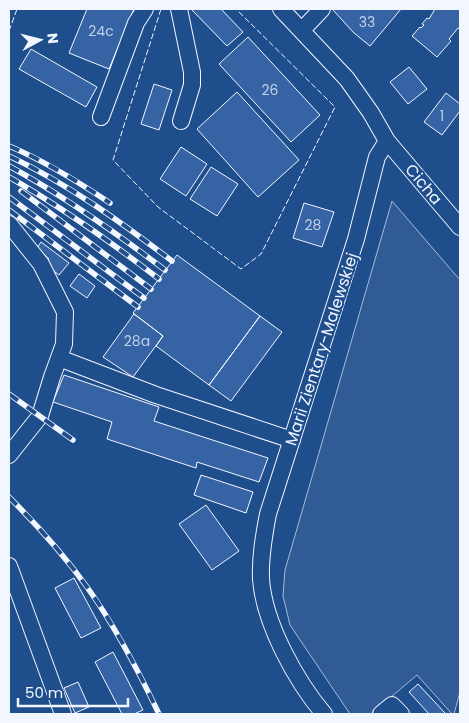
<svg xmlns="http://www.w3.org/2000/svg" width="469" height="723" viewBox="0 0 469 723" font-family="Poppins,sans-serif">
<rect width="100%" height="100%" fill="#1f4e8c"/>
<!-- built -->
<path fill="#305b95" stroke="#a8bbd7" d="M392,201L460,280V692L454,714H452L417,675L371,714H350L290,625L283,596L285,570Z"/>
<!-- building -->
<path fill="#3563a3" stroke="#f2f6ff" d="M87,9H134L109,69L69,53Z
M191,9H221L243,32L227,46Z
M334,9H367L368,10L370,9H401L370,46L354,33L333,10Z
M435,9H460V29L458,28L449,39L451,41L437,57L412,36L420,27L421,28L424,25L422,24L427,18L429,19Z
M248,37L320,115L291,142L219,64Z
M31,49L97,87L86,107L19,69Z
M409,67L427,89L408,104L390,82Z
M154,84L172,90L159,130L141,124Z
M237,92L299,160L258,197L197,129Z
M446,93L460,104V111L442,135L424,122Z
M181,147L207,164L186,196L160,179Z
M211,167L238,184L217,216L190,199Z
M304,203L334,212L322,247L293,238Z
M41,242L69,263L59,275L50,268L52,267L46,262L49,259L37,248Z
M177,255L260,316L209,385L156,346L163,336L133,313Z
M79,274L95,286L87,298L70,286Z
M134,314L163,336L133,377L103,357Z
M260,316L282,332L231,401L209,385Z
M64,375L159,407L154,421L268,458L259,482L197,462L196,468L107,439L112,422L53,402Z
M201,475L253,492L246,513L194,495Z
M206,505L239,551L212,570L179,524Z
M74,578L101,628L81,638L55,588Z
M113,652L143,710L134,714H122L95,662Z
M78,682L89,707L75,713L64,688Z
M418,684L446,714H429L409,692Z"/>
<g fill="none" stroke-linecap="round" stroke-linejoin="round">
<defs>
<path id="minor" d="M179,9L192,72V85L181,121
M281,9L347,79L371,113L387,141L460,227
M302,30L322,9
M101,117L136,23L145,9
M9,224L41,264L65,312L64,344L52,377L40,416L9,455
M59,358L156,395L292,440
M9,566L63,714
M324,714C296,681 264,623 261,579C260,557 264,535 268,514L356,239L377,157L387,141
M381,714L392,705L401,714"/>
</defs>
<!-- minor casing -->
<use href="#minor" stroke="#f2f6ff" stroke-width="18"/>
<!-- minor -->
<use href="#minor" stroke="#1f4e8c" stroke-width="16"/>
<defs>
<path id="rail" d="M9,146C45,161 77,181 110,203
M9,156C68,184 121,222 172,261
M9,166C64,196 115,232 165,270
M9,177C61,207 111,242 159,279
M21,191L151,289
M9,197L144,298
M9,210L138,307
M9,394L73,440
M9,497C37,525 64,555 87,587C115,626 138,670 159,714"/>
</defs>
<!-- rail casing -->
<use href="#rail" stroke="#f2f6ff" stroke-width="5.5"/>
<!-- rail -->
<use href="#rail" stroke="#1f4e8c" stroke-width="4" stroke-dasharray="11" stroke-linecap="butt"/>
<!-- fence -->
<path stroke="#f2f6ff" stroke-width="1" stroke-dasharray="6 2.5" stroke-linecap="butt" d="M161,9L113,160L158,207L241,269L261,254L335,107L236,9
M9,31L17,9"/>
</g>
<g text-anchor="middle" stroke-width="4" stroke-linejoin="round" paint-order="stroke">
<!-- number labels -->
<g font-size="14" fill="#c3d1e8">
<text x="367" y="27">33</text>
<text x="101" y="36">24c</text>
<text x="270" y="95">26</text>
<text x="442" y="121">1</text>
<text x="313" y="230">28</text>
<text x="137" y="346">28a</text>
</g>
<!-- street labels -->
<g font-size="16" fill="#f2f6ff" stroke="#1f4e8c">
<text transform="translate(424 184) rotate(50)" y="6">Cicha</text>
<text transform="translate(321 349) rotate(-72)" y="6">Marii Zientary-Malewskiej</text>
</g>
</g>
<!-- border -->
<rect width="469" height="723" fill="none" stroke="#f2f6ff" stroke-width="20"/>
<!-- north arrow -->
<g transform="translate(40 40) rotate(83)" stroke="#1f4e8c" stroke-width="4" paint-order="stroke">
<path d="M0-4L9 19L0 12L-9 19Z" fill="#f2f6ff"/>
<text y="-8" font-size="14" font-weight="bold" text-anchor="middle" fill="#f2f6ff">N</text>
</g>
<!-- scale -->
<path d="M18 698v8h110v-8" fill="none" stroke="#f2f6ff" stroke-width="2.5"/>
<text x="25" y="698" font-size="15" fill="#f2f6ff" stroke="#1f4e8c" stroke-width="4" paint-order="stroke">50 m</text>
</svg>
